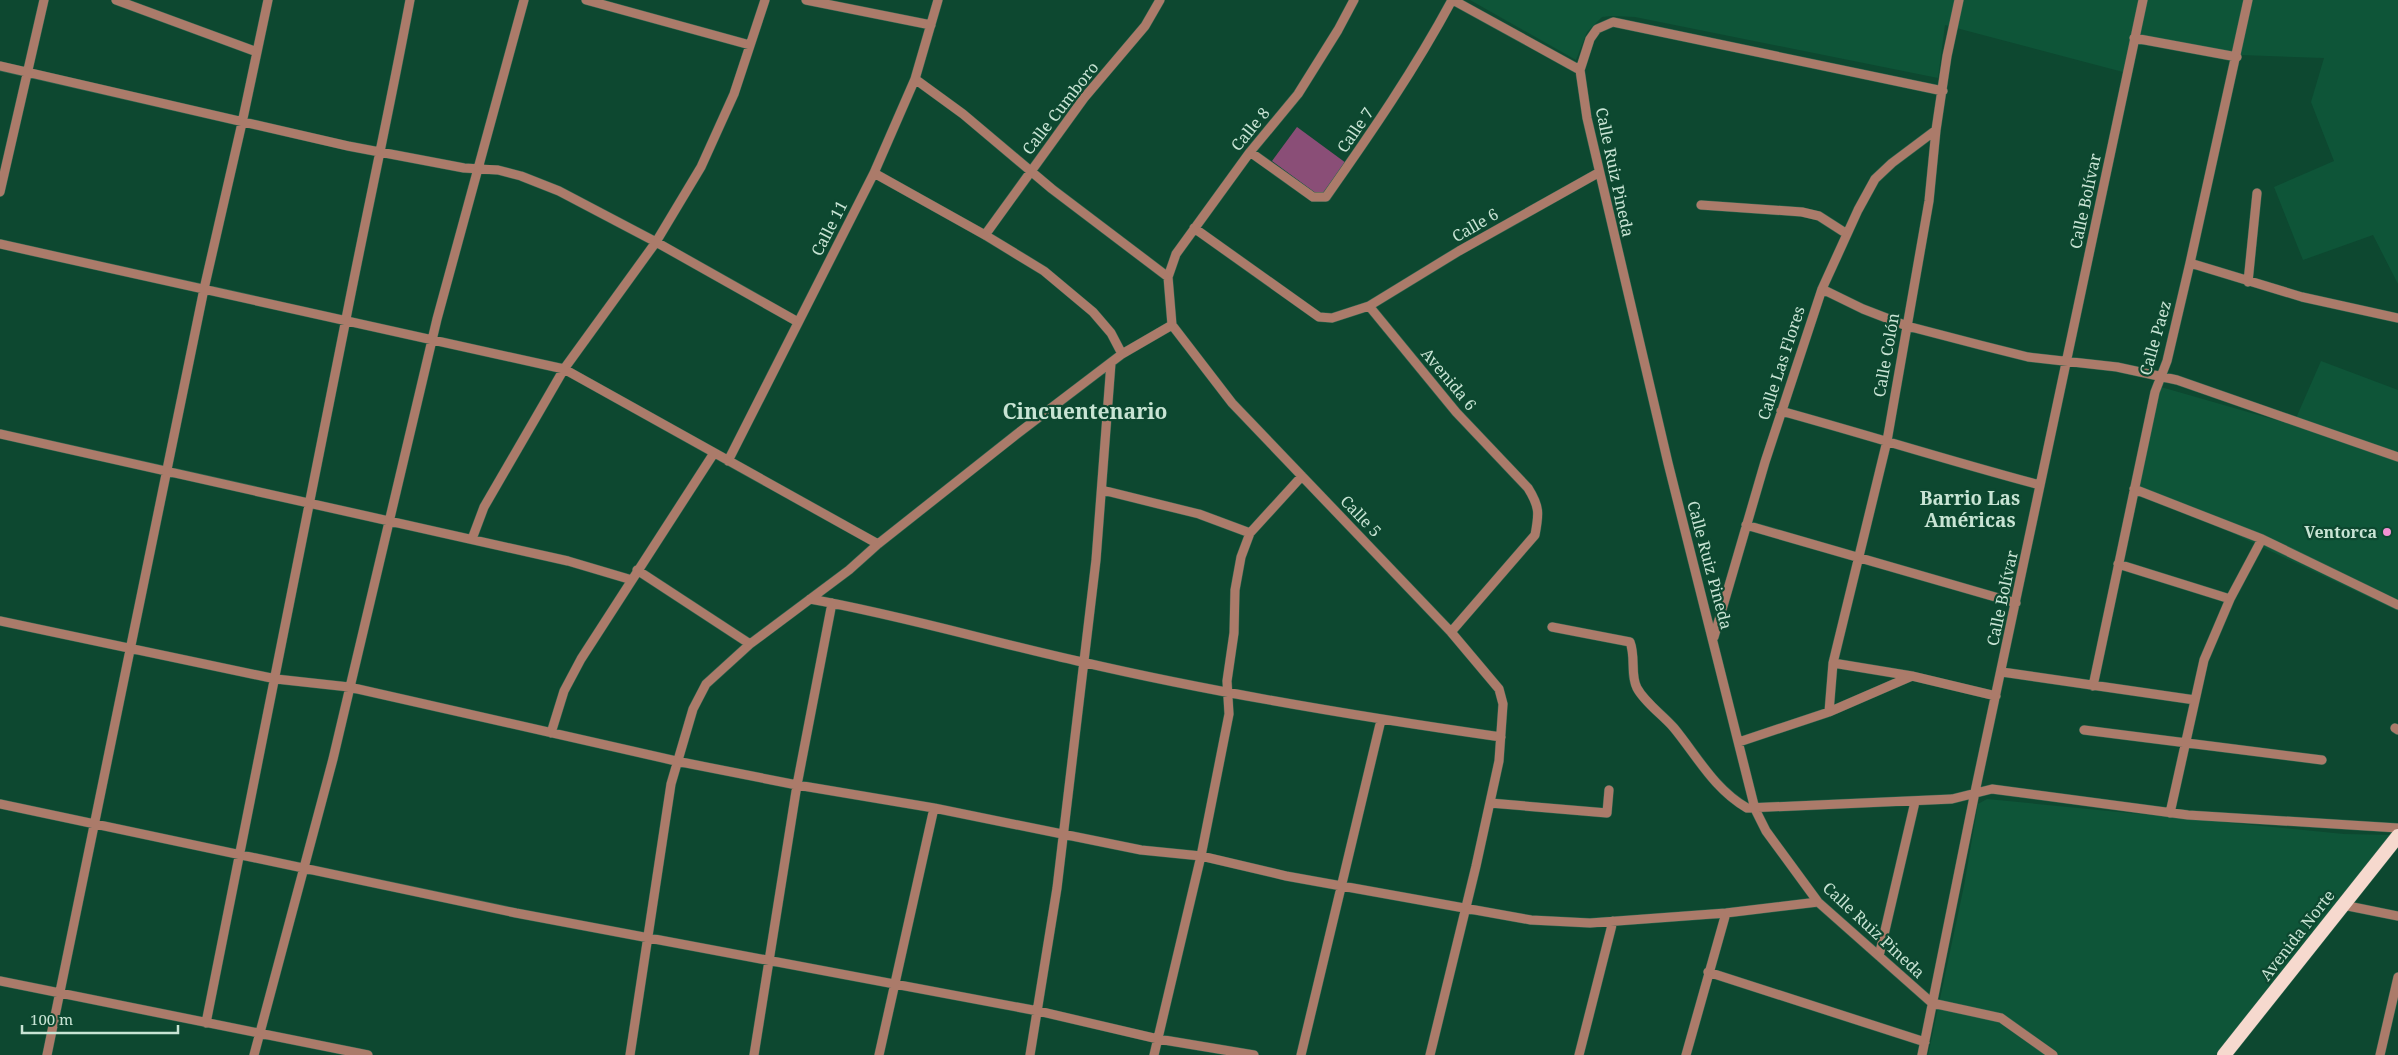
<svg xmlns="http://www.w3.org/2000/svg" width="2398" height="1055" viewBox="0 0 2398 1055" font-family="'Noto Serif',serif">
<rect width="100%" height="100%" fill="#0d4830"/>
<!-- built -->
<path fill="#0e5538" d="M1470,0H2398V284L2373,235L2303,260L2274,187L2334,161L2311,102L2324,58L2241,55L2131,35L2123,72L1945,25L1938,78L1635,17L1612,16L1602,17L1587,32L1576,60Z
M2321,361L2398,390V611L2137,488L2157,393L2161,387L2293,425Z
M1987,799L2344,834L2394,835L2219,1055H1928L1964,886L1978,804Z"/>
<!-- green -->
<path fill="#8a4e77" d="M1297,127L1346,163L1321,197L1272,161Z"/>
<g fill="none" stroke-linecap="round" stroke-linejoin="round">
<defs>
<path id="minor" d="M116,0L257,52
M586,0L750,45
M806,0L931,25
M1453,0L1580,70
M2134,38L2237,57
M0,66L348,146L464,168L498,170L521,176L559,191L656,242L798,322
M915,79L963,114L1052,189L1168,277L1172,325
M1943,91L1613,22L1597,29L1590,39L1580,70L1587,118L1668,463L1755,809L1766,831L1818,902L1932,1003L2001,1018L2053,1055
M1250,152L1313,197H1326C1371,133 1415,69 1452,0
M874,173L985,235L1044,271L1093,312L1111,333L1122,354
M0,192L44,0
M1701,205L1802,212L1819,216L1847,234
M1194,228L1319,317L1332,318L1369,306L1456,412L1528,488C1540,507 1539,514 1535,535L1451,632
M985,235L1084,98L1145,26L1160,0
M0,244L564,369L878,544
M2190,263L2302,297L2398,318
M1168,277L1176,254L1250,152L1298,94L1338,30L1354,0
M2248,282L2257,193
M1822,289L1863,309L1907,326L1980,345L2028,357L2117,367L2177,380L2398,457
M1369,306L1459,251L1598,173
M1172,325L1232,403L1451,632L1499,689L1503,704L1499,761L1476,866L1430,1055
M1781,411C1868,435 1953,462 2040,485
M0,434L568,561L632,580
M728,461L874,173L915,79L938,0
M2134,489L2262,539L2398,605
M1102,490L1199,514L1250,533
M1746,525L2016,603
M472,539L484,507L564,369L656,242L701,167L734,94L765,0
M2118,564L2230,599
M637,570L750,644
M810,599C901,615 991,642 1082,662C1220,694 1361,717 1501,737
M0,621L276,679L349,687L676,761L797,785L934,808L1141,850L1201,856L1286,876L1531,920L1590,923L1726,913L1818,902
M1552,627L1630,642C1636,657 1630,675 1637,688C1645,703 1663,715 1674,728C1697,756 1714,789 1747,808L1952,799L1992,789L2188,815L2398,828
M1714,637L1765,462L1822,289L1858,210L1875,179L1892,163L1936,130
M1833,663L1912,676L1996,696
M2002,672L2195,700
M2093,686L2155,392L2167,361L2190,263L2248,0
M1829,712L1833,663L1887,441L1929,201L1936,130L1947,56L1959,0
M2395,728L2398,730
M2084,730L2322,760
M551,733L564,691L581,659L714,453
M1739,742L1829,712L1912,676
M1490,803L1607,813L1609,790
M0,804L516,913L1038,1011L1158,1039L1254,1055
M2170,813L2204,660L2230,599L2262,539
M2343,905L2398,916
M1879,956L1915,802
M1708,972L1925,1042
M0,981L368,1055
M206,1023C253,790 300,557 345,324C366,216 390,108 410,0
M47,1055L204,289L242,123L268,0
M254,1055L333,759L437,319L524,0
M630,1055L671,784L693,709L706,684L750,644L849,570L878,544L1017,434L1122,354L1172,325
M754,1055L797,785L832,603
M879,1055L934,808
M1030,1055L1057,888L1096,560L1111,363
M1154,1055L1201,856L1229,714L1227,681L1234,633L1235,590L1241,557L1250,533L1302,476
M1301,1055L1381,720
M1579,1055L1613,921
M1686,1055L1726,913
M1922,1055L1975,792L2143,0
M2380,1055L2398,977"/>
<path id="trunk" d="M2224,1055L2398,836"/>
</defs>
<!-- minor casing -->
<use href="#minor" stroke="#2f644e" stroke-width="10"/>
<!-- trunk casing -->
<use href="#trunk" stroke="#2f644e" stroke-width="15"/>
<!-- minor -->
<use href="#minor" stroke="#ab7b6a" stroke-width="9"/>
<!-- trunk -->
<use href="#trunk" stroke="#f6d9ce" stroke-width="14"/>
</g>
<!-- markers -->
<circle fill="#f491d3" stroke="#0d4830" stroke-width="2" cx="2387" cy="532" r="5"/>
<g text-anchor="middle" stroke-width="4.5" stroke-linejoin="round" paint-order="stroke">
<!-- street labels -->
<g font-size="16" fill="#c8e4d4" stroke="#0d4830">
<text transform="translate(1060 108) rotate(-52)" y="6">Calle Cumboro</text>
<text transform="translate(1250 129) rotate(-51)" y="6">Calle 8</text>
<text transform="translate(1355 130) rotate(-55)" y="6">Calle 7</text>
<text transform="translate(1615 172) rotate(78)" y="6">Calle Ruiz Pineda</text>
<text transform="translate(2085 201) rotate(-78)" y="6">Calle Bolívar</text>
<text transform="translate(1475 225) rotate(-30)" y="6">Calle 6</text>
<text transform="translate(829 228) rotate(-63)" y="6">Calle 11</text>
<text transform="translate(2155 338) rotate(-74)" y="6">Calle Paez</text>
<text transform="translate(1886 355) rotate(-80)" y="6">Calle Colón</text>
<text transform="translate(1781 363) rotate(-72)" y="6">Calle Las Flores</text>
<text transform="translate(1449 379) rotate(50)" y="6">Avenida 6</text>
<text transform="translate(1361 516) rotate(46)" y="6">Calle 5</text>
<text transform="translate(1710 565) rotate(75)" y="6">Calle Ruiz Pineda</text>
<text transform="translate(2002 598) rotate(-78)" y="6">Calle Bolívar</text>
<text transform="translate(1874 930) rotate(43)" y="6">Calle Ruiz Pineda</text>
<text transform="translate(2297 935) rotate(-52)" y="6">Avenida Norte</text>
</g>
<!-- poi labels -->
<g font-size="16" font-weight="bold" fill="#c8e4d4" stroke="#0d4830" text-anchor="end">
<text x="2377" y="538">Ventorca</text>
</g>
<!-- quarter labels -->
<g font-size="19" font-weight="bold" fill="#c8e4d4" stroke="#0d4830">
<text x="1970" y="505">Barrio Las<tspan x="1970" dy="22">Américas</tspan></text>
</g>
<!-- district labels -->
<g font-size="21" font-weight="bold" fill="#c8e4d4" stroke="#0d4830">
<text x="1085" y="419">Cincuentenario</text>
</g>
</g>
<!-- scale -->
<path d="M22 1025v8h156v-8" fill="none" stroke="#c8e4d4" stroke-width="2.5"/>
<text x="30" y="1025" font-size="15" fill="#c8e4d4" stroke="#0d4830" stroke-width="4" paint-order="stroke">100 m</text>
</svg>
